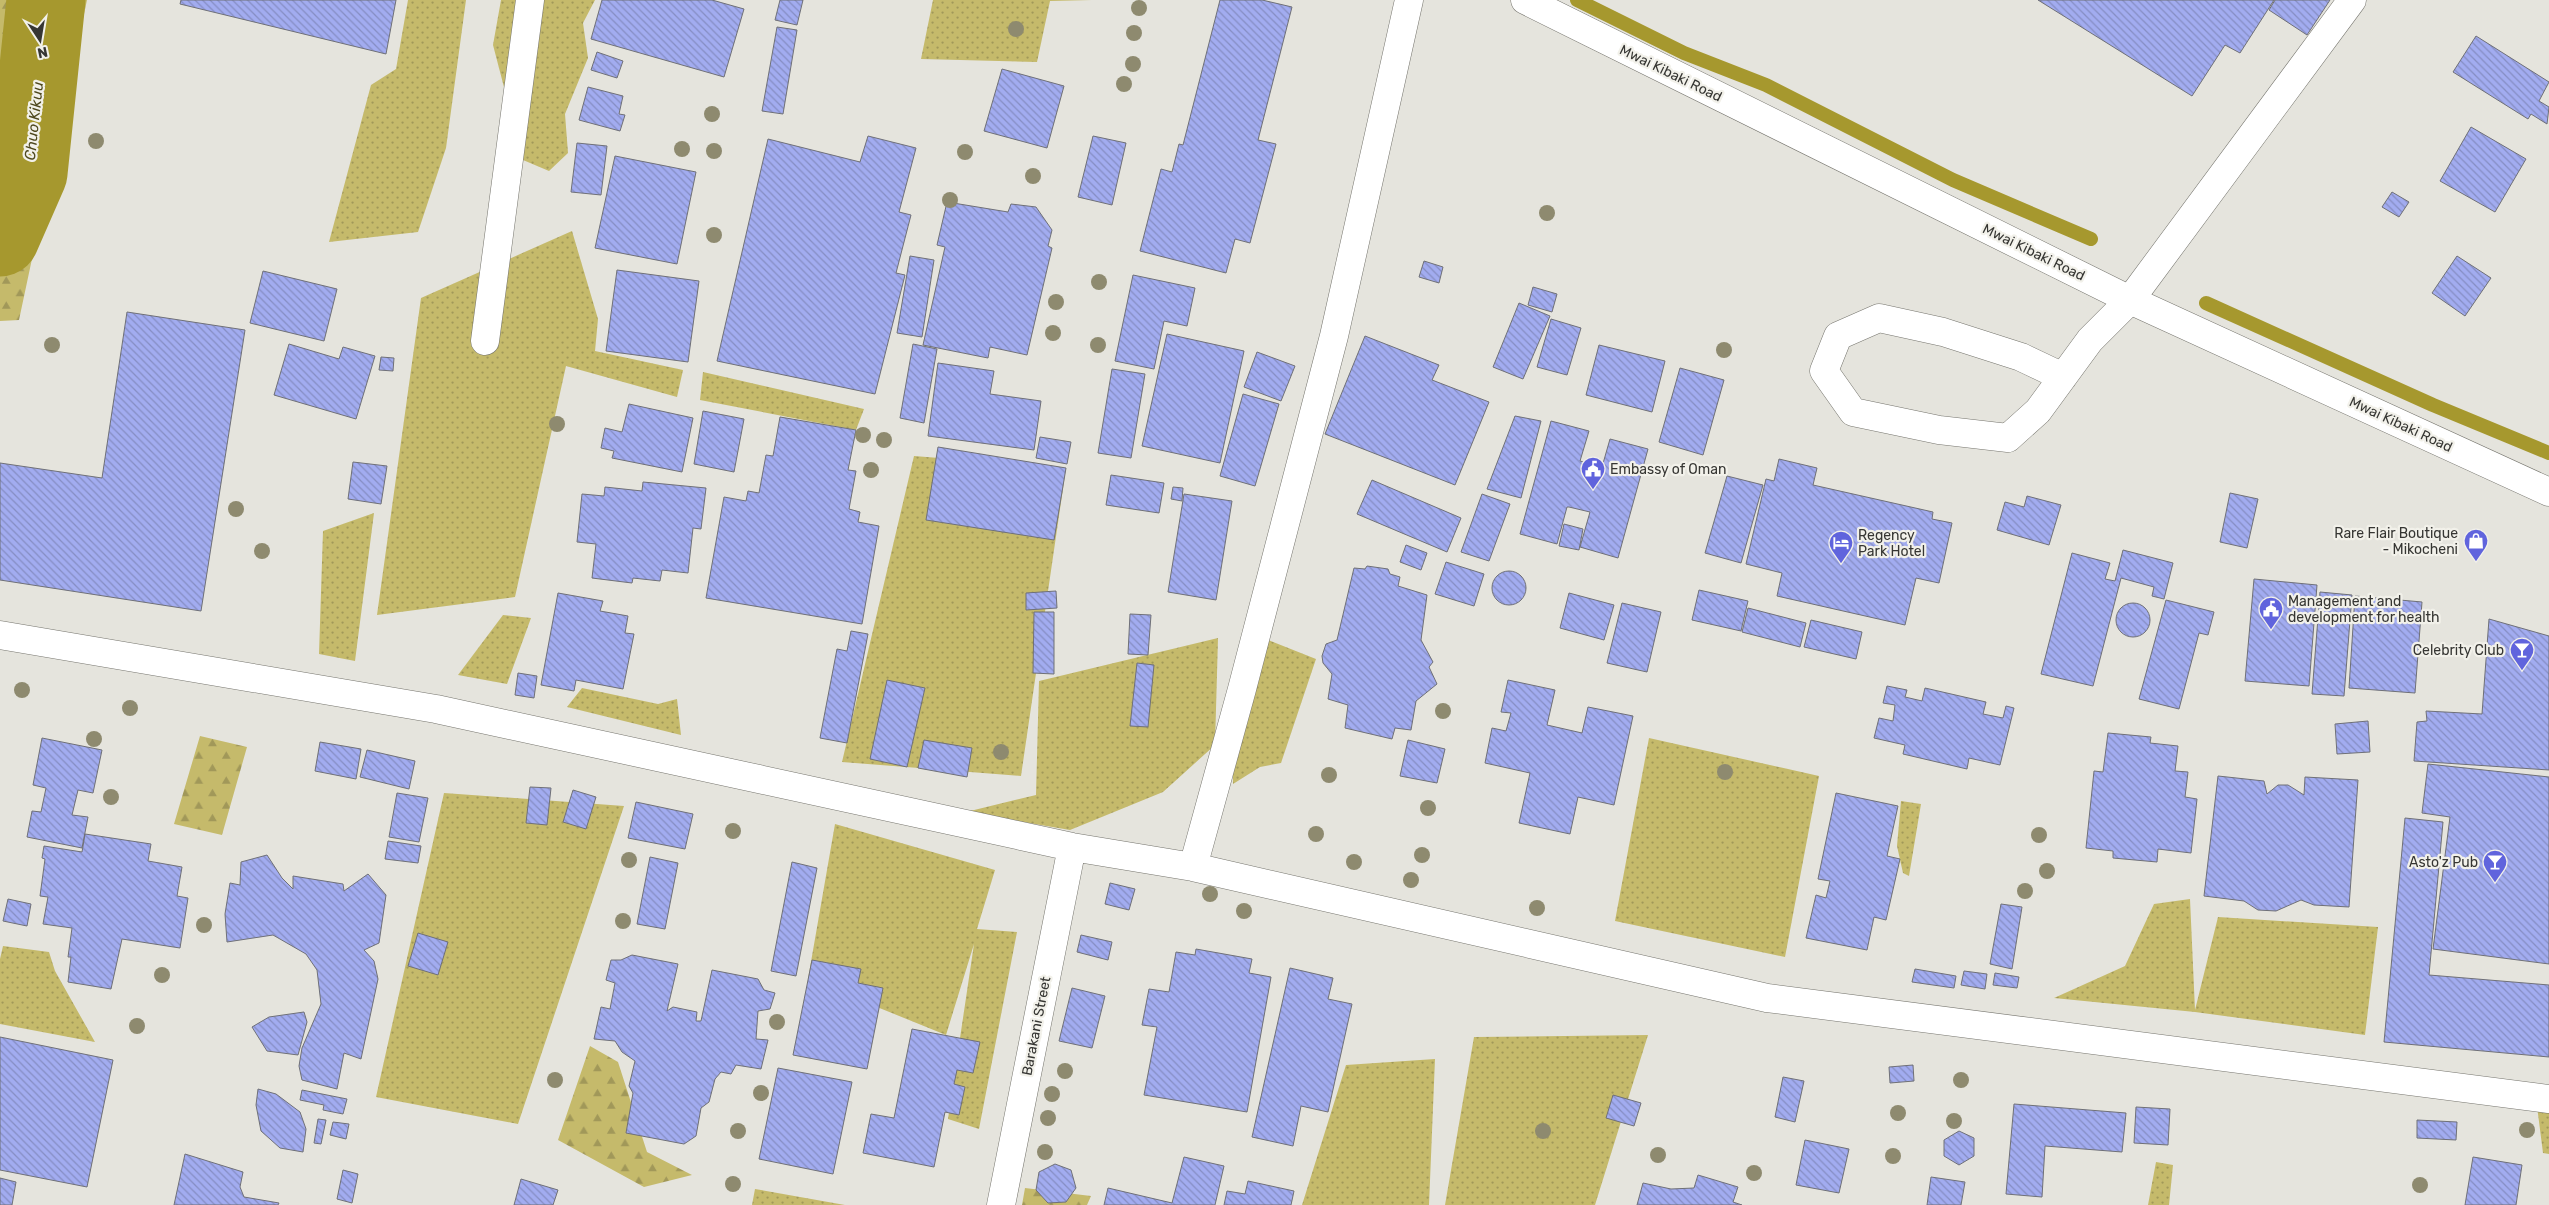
<svg xmlns="http://www.w3.org/2000/svg" width="2549" height="1205" viewBox="0 0 2549 1205" font-family="Rubik,sans-serif">
<defs>
<pattern id="grass-dots" width="8" height="8" patternUnits="userSpaceOnUse" patternTransform="scale(1.25)"><rect width="8" height="8" fill="#c5ba6b"/><path d="M2 2h.1M6 6h.1" fill="none" stroke="#a19859" stroke-width="1.8" stroke-linecap="round"/></pattern>
<pattern id="forest-firs" width="22" height="20" patternUnits="userSpaceOnUse" patternTransform="scale(1.25)"><rect width="22" height="20" fill="#c5ba6b"/><path d="M5 1l3.5 6h-7zM16 11l3.5 6h-7z" fill="#a19859"/></pattern>
<pattern id="building-back-hatch" width="6" height="6" patternUnits="userSpaceOnUse" patternTransform="scale(1.25)"><rect width="6" height="6" fill="#a2acf0"/><path d="M-1 5l2 2M0 0l6 6M5-1l2 2" fill="none" stroke="#858dc3"/></pattern>
</defs>
<rect width="100%" height="100%" fill="#e5e4dd"/>
<!-- grass -->
<path fill="url(#grass-dots)" d="M408,0H466L446,148L418,232L329,242L371,85L396,69Z
M501,0H595L583,23L588,58L565,114L568,153L549,171L523,160L493,45Z
M933,0H1092L1050,1L1037,62L921,59Z
M572,231L598,319L595,351L683,370L677,397L566,366L515,597L377,615L421,298Z
M703,372L864,409L856,430L700,400Z
M914,456L1066,468L1021,776L842,762Z
M374,513L355,661L319,654L323,531Z
M503,615L531,618L507,684L458,675Z
M1218,638L1215,745L1163,792L1070,830L966,812L1036,795L1039,681Z
M1263,638L1316,659L1281,763L1260,767L1233,784V750Z
M582,688L658,704L677,699L681,735L567,707Z
M1649,738L1819,776L1785,957L1615,921Z
M444,793L624,806L518,1124L376,1097Z
M1901,801L1921,804L1909,876L1903,873L1897,846Z
M835,824L995,870L977,929L1017,932L979,1129L948,1119L974,944L946,1035L808,979Z
M2190,899L2195,1010L2218,917L2378,927L2365,1035L2195,1012L2054,998L2125,966L2154,904Z
M3,946L49,952L55,971L95,1042L0,1024V959Z
M1648,1035L1595,1205H1445L1474,1037Z
M1435,1059L1429,1205H1302L1346,1065Z
M2537,1106L2549,1108V1154L2543,1153Z
M2156,1162L2173,1165L2169,1205H2148Z
M755,1189L845,1205H752Z"/>
<!-- forest -->
<path fill="url(#forest-firs)" d="M0,0H87L19,320L0,321Z
M200,736L247,747L222,835L174,824Z
M590,1046L618,1062L647,1152L692,1175L644,1187L558,1140Z
M1025,1188L1091,1196L1087,1205H1022Z"/>
<g fill="none" stroke-linecap="round" stroke-linejoin="round">
<!-- stream -->
<path stroke="#a6982e" stroke-width="14" d="M1577,0L1684,53L1766,85L1953,180L2091,239
M2206,303L2433,405L2549,453"/>
<!-- river -->
<path stroke="#a6982e" stroke-width="79" d="M0,237L28,173L46,0"/>
</g>
<!-- building -->
<path fill="url(#building-back-hatch)" stroke="#6f7077" d="M181,0H396L386,54L180,4Z
M602,0H712L744,9L724,77L591,39Z
M780,0H803L797,25L775,20Z
M1220,0H1262L1292,7L1258,140L1276,144L1250,243L1235,239L1226,273L1140,251L1161,169L1172,172L1179,144L1183,145Z
M2038,0H2274L2240,53L2225,45L2192,96Z
M2275,0H2330L2307,35L2269,10Z
M777,27L797,30L783,114L762,111Z
M2476,36L2549,82L2539,101L2549,107L2547,124L2531,114L2528,119L2453,72Z
M597,52L623,61L617,78L591,70Z
M1002,69L1064,86L1047,148L984,131Z
M588,87L623,96L619,114L625,115L620,131L579,120Z
M2471,127L2526,159L2495,212L2440,181Z
M868,136L916,148L899,212L911,215L896,273L905,275L875,394L717,361L768,139L860,162Z
M1093,136L1126,143L1112,205L1078,197Z
M577,143L607,146L601,195L571,192Z
M615,156L696,172L677,264L595,248Z
M2392,192L2409,202L2399,217L2382,207Z
M947,202L1008,212L1011,204L1036,207L1052,230L1048,246L1052,248L1027,355L990,347L988,358L923,345L945,247L937,245Z
M910,256L934,260L922,337L897,333Z
M2457,256L2491,278L2465,316L2432,293Z
M1424,261L1443,267L1439,283L1419,277Z
M617,270L699,281L688,362L606,351Z
M263,271L337,289L324,341L250,323Z
M1133,275L1195,288L1187,326L1164,321L1154,369L1115,361Z
M1533,287L1557,294L1552,312L1528,305Z
M1519,303L1550,316L1523,379L1493,367Z
M127,312L245,330L201,611L0,580V463L102,478Z
M1551,319L1581,328L1567,375L1537,367Z
M1167,334L1244,351L1220,463L1142,446Z
M1365,336L1439,365L1432,380L1489,402L1455,485L1325,434Z
M289,344L339,359L343,347L375,356L356,419L274,395Z
M913,344L937,349L924,423L900,418Z
M1599,345L1665,361L1652,412L1586,395Z
M1257,352L1295,366L1281,401L1244,387Z
M381,357L394,358L393,371L379,370Z
M938,363L994,371L990,394L1041,401L1034,450L928,436Z
M1680,368L1724,380L1703,455L1659,442Z
M1112,369L1145,374L1131,458L1098,453Z
M1243,394L1279,404L1255,486L1220,476Z
M629,404L693,418L682,472L612,458L614,451L601,448L605,428L622,432Z
M703,411L744,419L734,472L694,464Z
M1515,416L1541,421L1521,498L1487,489Z
M780,417L856,430L848,470L856,471L849,509L860,512L858,522L879,526L862,624L706,598L724,497L746,501L748,491L759,493L766,455L773,456Z
M1551,421L1589,431L1580,461L1602,467L1610,439L1648,449L1618,558L1580,547L1590,512L1569,507H1567L1557,544L1520,534Z
M1040,437L1071,442L1067,464L1036,458Z
M938,447L1066,468L1054,540L926,520Z
M1779,459L1817,468L1813,485L1933,512L1932,519L1952,523L1939,583L1916,578L1905,625L1777,596L1782,573L1746,564L1766,479L1774,481Z
M353,462L387,466L381,504L348,499Z
M1111,475L1164,483L1159,513L1106,505Z
M1727,476L1763,485L1741,563L1705,553Z
M1372,480L1461,518L1447,552L1357,514Z
M643,482L706,488L701,529L693,528L688,573L662,570L660,581L633,578L632,583L592,578L596,544L577,542L582,494L604,496L605,487L642,491Z
M1173,487L1183,488L1182,501L1171,499Z
M2230,493L2258,499L2247,548L2220,542Z
M1184,494L1232,501L1216,600L1168,592Z
M1482,494L1510,504L1489,561L1461,552Z
M2027,496L2061,505L2049,545L1997,530L2005,502L2024,507Z
M1564,524L1583,529L1579,550L1559,546Z
M1406,545L1427,553L1421,570L1400,562Z
M2123,550L2173,563L2164,599L2152,596L2154,587L2121,578L2093,686L2041,674L2072,553L2110,563L2105,579L2115,581Z
M1446,562L1484,574L1474,606L1435,594Z
M1367,566L1388,569L1390,574L1400,577L1398,586L1427,595L1421,640L1433,662L1429,667L1437,684L1416,701L1411,730L1395,728L1392,739L1345,728L1348,705L1328,699L1332,674L1323,663L1322,656L1326,644L1337,640L1354,568L1365,569Z
M1492 588a17 17 0 1 1 34 0a17 17 0 1 1-34 0Z
M2254,579L2317,585L2309,686L2245,681Z
M1699,590L1748,601L1741,631L1692,620Z
M1056,591L1057,608L1026,610V593Z
M2320,592L2352,595L2344,696L2312,694Z
M558,593L603,601L600,611L628,616L625,633L634,634L623,689L576,680L574,691L541,685Z
M1569,593L1614,605L1604,640L1560,628Z
M2355,596L2422,602L2415,693L2349,688Z
M2166,600L2214,612L2208,635L2199,633L2179,709L2139,699Z
M2116 620a17 17 0 1 1 34 0a17 17 0 1 1-34 0Z
M1622,603L1661,612L1647,672L1607,663Z
M1748,608L1806,623L1800,647L1742,632Z
M1034,612H1054V674L1033,673Z
M1130,614L1151,615L1148,655L1128,654Z
M2489,619L2549,636V770L2414,761L2417,722L2427,721L2426,711L2482,714Z
M1811,620L1862,632L1856,659L1804,647Z
M851,631L868,634L847,743L820,738L837,649L847,651Z
M1137,663L1154,665L1148,727L1130,726Z
M518,673L537,676L534,698L515,695Z
M887,680L925,688L907,767L870,759Z
M1508,680L1555,690L1547,725L1582,733L1588,707L1633,716L1614,805L1578,797L1570,834L1519,823L1530,773L1485,763L1492,728L1506,731L1511,713L1501,712Z
M1887,686L1907,690L1905,697L1922,701L1925,688L1986,702L1983,714L2003,718L2006,706L2014,708L2000,765L1969,758L1967,769L1903,754L1905,745L1874,738L1879,718L1893,721L1895,705L1883,703Z
M2368,721L2370,752L2337,754L2335,724Z
M2108,733L2151,737L2150,743L2178,746L2175,771L2188,772L2185,797L2197,799L2191,853L2158,849L2157,862L2113,858V851L2086,848L2094,771L2103,772Z
M42,738L102,750L93,793L78,790L72,815L88,817L82,848L27,837L32,811L41,812L46,788L33,785Z
M924,740L972,748L967,777L918,768Z
M1408,740L1445,749L1437,783L1400,776Z
M320,742L361,749L356,779L315,771Z
M367,750L415,761L409,789L360,777Z
M2428,764L2549,777V964L2433,949L2450,817L2422,813Z
M2218,776L2264,781L2267,794L2278,785H2288L2304,795L2305,777L2358,780L2349,907L2314,905L2301,900L2276,911L2258,910L2244,901L2204,896Z
M530,787L551,788L547,825L526,823Z
M573,790L596,797L586,829L563,822Z
M397,793L428,798L419,842L389,837Z
M1836,793L1898,806L1887,856L1900,859L1886,920L1874,917L1867,950L1806,938L1816,895L1826,898L1830,881L1818,879Z
M636,802L693,814L685,849L628,838Z
M2405,818L2443,822L2429,975L2549,985V1057L2384,1042Z
M85,834L151,844L148,861L182,867L177,896L188,898L180,948L122,939L111,989L68,982L71,957H68L72,928L43,924L48,897L40,896L45,859L42,858L44,846L82,852Z
M388,841L421,846L418,863L385,859Z
M267,855L282,878L293,889V876L343,884L344,891L368,874L386,895L379,943L364,950L374,961L378,979L361,1059L344,1053L337,1089L302,1080L299,1066L302,1048L321,1004L317,970L306,954L273,935L227,942L225,914L230,883L240,885L241,862Z
M650,857L678,863L665,929L637,924Z
M792,862L817,868L796,976L771,971Z
M1110,883L1135,889L1129,910L1105,904Z
M8,899L31,904L27,926L3,921Z
M2001,904L2022,907L2012,969L1990,964Z
M418,933L448,942L438,975L408,966Z
M1081,935L1112,942L1108,960L1077,952Z
M1196,949L1252,959L1249,973L1271,977L1247,1112L1144,1095L1157,1027L1142,1025L1149,989L1169,992L1176,952L1195,955Z
M632,955L678,964L667,1011L673,1007L697,1012L696,1021H701L712,970L758,979L764,990L775,993L770,1009L758,1011L756,1039L768,1040L761,1069L736,1065L731,1074L721,1072L715,1079L709,1102L701,1108L696,1136L684,1144L626,1133L633,1093L629,1086L635,1061L622,1052L615,1041L594,1039L601,1007L610,1009L615,983L606,980L611,960H621Z
M812,960L861,969L858,983L883,988L867,1069L793,1055Z
M1290,968L1333,978L1328,999L1352,1004L1328,1112L1301,1106L1293,1146L1252,1137Z
M1915,969L1956,976L1954,988L1912,982Z
M1964,971L1987,974L1985,989L1961,985Z
M1995,973L2019,977L2017,988L1993,985Z
M1072,988L1105,996L1092,1048L1059,1041Z
M304,1012L307,1022L298,1055L267,1051L252,1027L269,1017Z
M912,1029L980,1042L973,1073L957,1070L954,1084L965,1087L959,1115L945,1112L934,1167L863,1153L871,1114L894,1118Z
M0,1037L113,1060L87,1187L0,1170Z
M1913,1065L1914,1081L1890,1083L1889,1067Z
M778,1068L852,1082L833,1174L759,1159Z
M1783,1077L1804,1081L1795,1122L1775,1117Z
M258,1089L276,1094L300,1112L306,1129L303,1152L280,1148L261,1131L256,1105Z
M302,1090L347,1099L343,1114L323,1110L324,1105L300,1100Z
M1613,1095L1641,1103L1634,1126L1606,1118Z
M2014,1104L2126,1113L2122,1152L2045,1146L2042,1197L2006,1194Z
M2136,1107L2170,1109L2168,1145L2134,1143Z
M318,1119L326,1120L321,1144L314,1143Z
M2417,1120L2457,1122L2456,1140L2417,1138Z
M333,1122L349,1124L346,1139L330,1135Z
M1959,1131L1974,1138V1156L1959,1165L1944,1156V1140Z
M1805,1140L1849,1149L1839,1193L1796,1185Z
M185,1154L243,1172L240,1187L244,1197L279,1203L278,1205H174Z
M1184,1157L1224,1166L1215,1205H1104L1108,1188L1172,1203Z
M2473,1157L2522,1165L2516,1205H2465Z
M1055,1164L1071,1170L1076,1188L1066,1202L1048,1203L1036,1190L1039,1172Z
M343,1170L358,1174L352,1203L337,1199Z
M1698,1175L1738,1187L1733,1202L1742,1205H1637L1643,1183L1671,1189L1694,1188Z
M1931,1177L1965,1182L1961,1205H1927Z
M0,1178L16,1182L12,1205H0Z
M521,1179L558,1190L553,1205H514Z
M1248,1181L1294,1191L1291,1205H1224L1227,1191L1245,1194Z"/>
<g fill="none" stroke-linecap="round" stroke-linejoin="round">
<defs>
<path id="minor" d="M485,341L530,0
M2063,377L2021,357L1943,332L1879,318L1838,336L1824,371L1853,412L1939,430L2008,438L2038,411L2090,340L2130,300L2352,0
M0,635L436,709L1072,847L1193,867L1767,998L2549,1099
M1193,867L1242,689L1334,336L1409,0
M1001,1205L1072,847"/>
<path id="major" d="M1525,0L2130,300L2549,492"/>
</defs>
<!-- minor casing -->
<use href="#minor" stroke="#76756e" stroke-width="29"/>
<!-- major casing -->
<use href="#major" stroke="#76756e" stroke-width="29"/>
<!-- minor -->
<use href="#minor" stroke="#fff" stroke-width="28"/>
<!-- major -->
<use href="#major" stroke="#fff" stroke-width="28"/>
</g>
<!-- trees -->
<g fill="#8e8a6f">
<circle cx="1139" cy="8" r="8"/>
<circle cx="1016" cy="29" r="8"/>
<circle cx="1134" cy="33" r="8"/>
<circle cx="1133" cy="64" r="8"/>
<circle cx="1124" cy="84" r="8"/>
<circle cx="712" cy="114" r="8"/>
<circle cx="96" cy="141" r="8"/>
<circle cx="682" cy="149" r="8"/>
<circle cx="714" cy="151" r="8"/>
<circle cx="965" cy="152" r="8"/>
<circle cx="1033" cy="176" r="8"/>
<circle cx="950" cy="200" r="8"/>
<circle cx="1547" cy="213" r="8"/>
<circle cx="714" cy="235" r="8"/>
<circle cx="1099" cy="282" r="8"/>
<circle cx="1056" cy="302" r="8"/>
<circle cx="1053" cy="333" r="8"/>
<circle cx="52" cy="345" r="8"/>
<circle cx="1098" cy="345" r="8"/>
<circle cx="1724" cy="350" r="8"/>
<circle cx="557" cy="424" r="8"/>
<circle cx="863" cy="435" r="8"/>
<circle cx="884" cy="440" r="8"/>
<circle cx="871" cy="470" r="8"/>
<circle cx="236" cy="509" r="8"/>
<circle cx="262" cy="551" r="8"/>
<circle cx="22" cy="690" r="8"/>
<circle cx="130" cy="708" r="8"/>
<circle cx="1443" cy="711" r="8"/>
<circle cx="94" cy="739" r="8"/>
<circle cx="1001" cy="752" r="8"/>
<circle cx="1725" cy="772" r="8"/>
<circle cx="1329" cy="775" r="8"/>
<circle cx="111" cy="797" r="8"/>
<circle cx="1428" cy="808" r="8"/>
<circle cx="733" cy="831" r="8"/>
<circle cx="1316" cy="834" r="8"/>
<circle cx="2039" cy="835" r="8"/>
<circle cx="1422" cy="855" r="8"/>
<circle cx="629" cy="860" r="8"/>
<circle cx="1354" cy="862" r="8"/>
<circle cx="2047" cy="871" r="8"/>
<circle cx="1411" cy="880" r="8"/>
<circle cx="2025" cy="891" r="8"/>
<circle cx="1210" cy="894" r="8"/>
<circle cx="1537" cy="908" r="8"/>
<circle cx="1244" cy="911" r="8"/>
<circle cx="623" cy="921" r="8"/>
<circle cx="204" cy="925" r="8"/>
<circle cx="162" cy="975" r="8"/>
<circle cx="777" cy="1022" r="8"/>
<circle cx="137" cy="1026" r="8"/>
<circle cx="1065" cy="1071" r="8"/>
<circle cx="555" cy="1080" r="8"/>
<circle cx="1961" cy="1080" r="8"/>
<circle cx="761" cy="1093" r="8"/>
<circle cx="1052" cy="1094" r="8"/>
<circle cx="1898" cy="1113" r="8"/>
<circle cx="1048" cy="1118" r="8"/>
<circle cx="1954" cy="1121" r="8"/>
<circle cx="2527" cy="1130" r="8"/>
<circle cx="738" cy="1131" r="8"/>
<circle cx="1543" cy="1131" r="8"/>
<circle cx="1045" cy="1152" r="8"/>
<circle cx="1658" cy="1155" r="8"/>
<circle cx="1893" cy="1156" r="8"/>
<circle cx="1754" cy="1173" r="8"/>
<circle cx="733" cy="1184" r="8"/>
<circle cx="2420" cy="1185" r="8"/>
</g>
<!-- icons -->
<defs>
<symbol id="civic-pin" viewBox="-11 -11 22 30"><path d="M0 17L-7.5 6A9.5 9.5 0 1 1 7.5 6Z" fill="#6064dd" stroke="#f2f1ea"/><path d="M-.6-6.5H3V-4.5H.6V-3L4-1V1h2V6H-6V1h2V-1L-.6-3ZM-1.2 2.5V6h2.4V2.5Z" fill="#fff"/></symbol>
<symbol id="shop-pin" viewBox="-11 -11 22 30"><path d="M0 17L-7.5 6A9.5 9.5 0 1 1 7.5 6Z" fill="#6064dd" stroke="#f2f1ea"/><path d="M-5-2.5h2.3a2.7 3.5 0 0 1 5.4 0H5L5.5 6h-11ZM-1.5-2.5h3a1.5 2.3 0 0 0-3 0Z" fill="#fff"/></symbol>
<symbol id="hotel-pin" viewBox="-11 -11 22 30"><path d="M0 17L-7.5 6A9.5 9.5 0 1 1 7.5 6Z" fill="#6064dd" stroke="#f2f1ea"/><path d="M-6-4.5h1.5V1H6V5H4.5V3h-9V5H-6ZM-4 0a1.8 1.8 0 1 1 3.6 0ZM.5 0V-2.5h3Q6-2.5 6 0Z" fill="#fff"/></symbol>
<symbol id="bar-pin" viewBox="-11 -11 22 30"><path d="M0 17L-7.5 6A9.5 9.5 0 1 1 7.5 6Z" fill="#6064dd" stroke="#f2f1ea"/><path d="M-6-5H6L.8 .8V4.5H3.5V6h-7V4.5H-.8V.8Z" fill="#fff"/></symbol>
</defs>
<g fill-rule="evenodd">
<use href="#civic-pin" x="1579" y="455" width="28" height="38"/>
<use href="#shop-pin" x="2462" y="527" width="28" height="38"/>
<use href="#hotel-pin" x="1827" y="529" width="28" height="38"/>
<use href="#civic-pin" x="2257" y="595" width="28" height="38"/>
<use href="#bar-pin" x="2508" y="636" width="28" height="38"/>
<use href="#bar-pin" x="2481" y="848" width="28" height="38"/>
</g>
<g text-anchor="middle" stroke-width="4.5" stroke-linejoin="round" paint-order="stroke">
<!-- street labels -->
<g font-size="14" fill="#363633" stroke="#f2f1ea">
<text transform="translate(1671 73) rotate(26)" y="5">Mwai Kibaki Road</text>
<text transform="translate(2034 252) rotate(26)" y="5">Mwai Kibaki Road</text>
<text transform="translate(2401 424) rotate(25)" y="5">Mwai Kibaki Road</text>
<text transform="translate(1036 1026) rotate(-79)" y="5">Barakani Street</text>
</g>
<!-- poi labels -->
<g font-size="14" fill="#363633" stroke="#f2f1ea" text-anchor="start">
<text x="1610" y="474">Embassy of Oman</text>
<text x="2458" y="538" text-anchor="end">Rare Flair Boutique<tspan x="2458" dy="16">- Mikocheni</tspan></text>
<text x="1858" y="540">Regency<tspan x="1858" dy="16">Park Hotel</tspan></text>
<text x="2288" y="606">Management and<tspan x="2288" dy="16">development for health</tspan></text>
<text x="2504" y="655" text-anchor="end">Celebrity Club</text>
<text x="2478" y="867" text-anchor="end">Asto'z Pub</text>
</g>
<!-- water labels -->
<g font-size="15" font-style="italic" fill="#4e481e" stroke="#f2f1ea">
<text transform="translate(34 121) rotate(-84)" y="5">Chuo Kikuu</text>
</g>
</g>
<!-- north arrow -->
<g transform="translate(40 40) rotate(168)" stroke="#f2f1ea" stroke-width="4" paint-order="stroke">
<path d="M0-4L9 19L0 12L-9 19Z" fill="#363633"/>
<text y="-8" font-size="14" font-weight="bold" text-anchor="middle" fill="#363633">N</text>
</g>
</svg>
